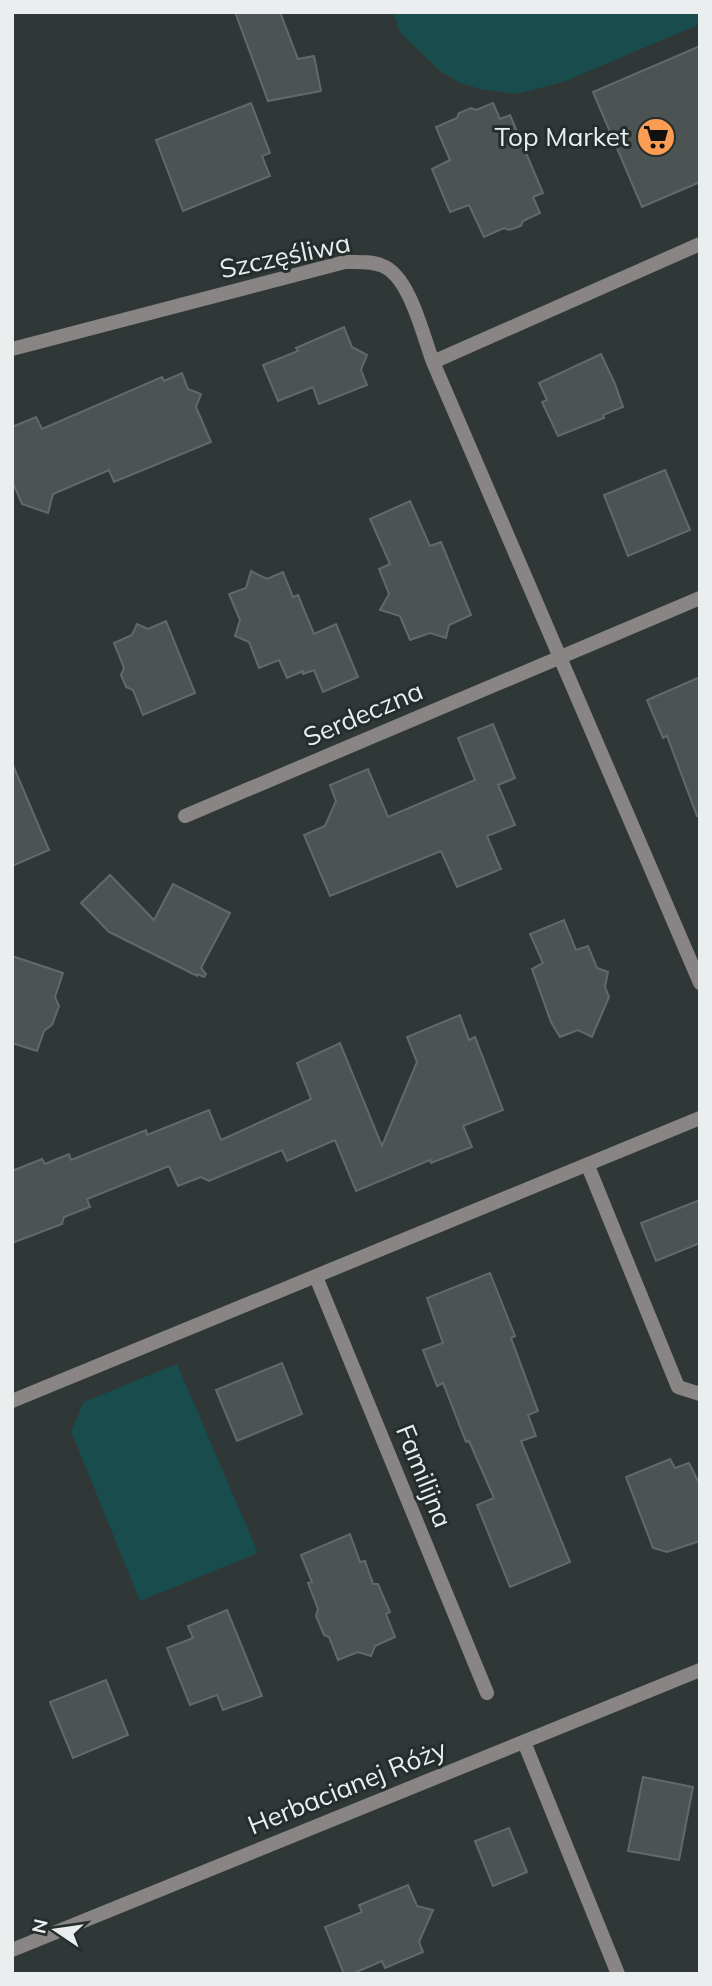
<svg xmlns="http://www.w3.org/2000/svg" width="712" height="1986" viewBox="0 0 712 1986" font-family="Mulish,sans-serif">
<rect width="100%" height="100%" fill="#303737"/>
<!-- green -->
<path fill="#194d4d" d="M393,12H700V24L563,82L517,94L480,89L460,83L441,72L400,32Z
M177,1364L258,1553L140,1601L71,1431L84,1402Z"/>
<!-- building -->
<path fill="#4c5353" stroke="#626969" stroke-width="2" d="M235,12H280L298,59L314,56L321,91L268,101Z
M700,46V182L642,207L593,92Z
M251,103L270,153L262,156L270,176L183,211L156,140Z
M493,103L500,119L510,115L543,193L533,197L540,213L523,221L521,226L509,230L504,228L484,237L469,205L450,212L432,169L450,160L436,127L457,118L459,113L471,108L476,110Z
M344,327L352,347L367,355L361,370L367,385L319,404L313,387L278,401L263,365L298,351L296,348Z
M601,354L615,384L623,407L603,415L604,418L558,436L542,402L547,400L539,383Z
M182,373L188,389L201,394L196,407L211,442L114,482L109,470L53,494L48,513L22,504L12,481V427L36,417L42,429L162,377L164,381Z
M665,470L690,530L628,556L604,495Z
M410,501L430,546L441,542L471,615L449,625L446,638L430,633L410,640L400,616L380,610L389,594L379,569L390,564L370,519Z
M251,571L267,579L283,572L293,597L298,595L314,634L336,624L358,677L323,692L314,670L303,674V671L287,678L279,660L259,668L249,642L235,636L240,620L229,594L246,588Z
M166,621L195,693L143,715L133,690L126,687L121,675L124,668L114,643L132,635L137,624L148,629Z
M700,677V815L697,816L667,736L663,738L647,700Z
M493,724L515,778L498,785L515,825L487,836L501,869L457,887L441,851L330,896L304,835L325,826L336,801L330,785L368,769L388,817L475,780L458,738Z
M12,763L49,850L12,866Z
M110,875L154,920L173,884L230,913L201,968L206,974L204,977L198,974L197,976L109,932L81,903Z
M564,920L576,950L588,946L597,968L608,972L605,987L609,997L592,1037L578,1030L560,1037L551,1022L532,969L543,963L530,934Z
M12,956L63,973L55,997L59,1006L52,1025L44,1031L37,1051L12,1043Z
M460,1015L469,1040L475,1037L503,1110L463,1126L472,1147L431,1163L430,1160L356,1191L335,1140L287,1161L282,1150L209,1181L201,1177L178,1186L169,1166L87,1199L90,1207L64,1217L62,1224L12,1243V1171L42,1159L45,1164L69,1154L71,1160L146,1130L147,1135L209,1110L221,1140L311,1099L297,1063L340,1043L382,1146L417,1062L407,1037Z
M700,1200V1243L656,1261L641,1223Z
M490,1273L515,1336L511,1338L538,1411L528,1415L536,1436L521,1441L570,1562L510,1587L477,1505L494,1498L469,1441L466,1442L443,1383L437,1386L423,1350L443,1343L427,1298Z
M282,1363L302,1414L237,1441L216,1390Z
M670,1459L675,1468L689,1463L700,1485V1541L667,1552L653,1548L626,1477Z
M350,1534L360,1562L365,1561L373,1584H378L390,1612L386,1614L395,1637L375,1646L371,1656L358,1652L338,1660L329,1637L324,1635L316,1616L318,1609L308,1583L312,1582L301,1555Z
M227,1610L262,1696L223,1710L217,1695L190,1705L167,1648L193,1638L188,1626Z
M106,1680L128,1735L73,1758L50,1702Z
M643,1777L693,1787L679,1860L628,1851Z
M509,1828L527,1872L493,1886L475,1841Z
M408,1885L417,1906L433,1910L419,1942L423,1952L385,1968L382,1961L352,1974H344L325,1927L362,1912L359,1905Z"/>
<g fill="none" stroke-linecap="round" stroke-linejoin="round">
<!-- lane -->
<path stroke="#888584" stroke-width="14" d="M588,1166L678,1387L700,1394"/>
<!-- street -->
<path stroke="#888584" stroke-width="14" d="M12,349L345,262C357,262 372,261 383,266C410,277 423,336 433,362L700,983
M433,362L700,244
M185,816L700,598
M316,1277L487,1693
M12,1401L700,1118
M524,1742L618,1974
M12,1950L700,1670"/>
</g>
<!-- icons -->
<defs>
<symbol id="supermarket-disc" viewBox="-11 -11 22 22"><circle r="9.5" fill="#fd9d54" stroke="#262d2d"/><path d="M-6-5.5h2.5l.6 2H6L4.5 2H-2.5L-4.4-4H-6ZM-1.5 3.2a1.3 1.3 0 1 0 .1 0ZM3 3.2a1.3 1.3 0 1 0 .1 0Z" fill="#111"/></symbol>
</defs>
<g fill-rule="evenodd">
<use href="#supermarket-disc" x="634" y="115" width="44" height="44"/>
</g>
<g text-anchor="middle" stroke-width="6" stroke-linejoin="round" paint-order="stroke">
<!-- poi labels -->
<g font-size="26" fill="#eaeeee" stroke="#262d2d" text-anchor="end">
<text x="629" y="146">Top Market</text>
</g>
<!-- street labels -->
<g font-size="26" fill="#eaeeee" stroke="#262d2d">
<text transform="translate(285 256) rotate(-12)" y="9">Szczęśliwa</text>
<text transform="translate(363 714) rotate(-23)" y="9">Serdeczna</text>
<text transform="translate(424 1476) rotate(68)" y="9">Familijna</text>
<text transform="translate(347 1787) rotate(-22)" y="9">Herbacianej Róży</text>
</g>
</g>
<!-- border -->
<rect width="712" height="1986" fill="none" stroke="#eaeeee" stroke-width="28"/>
<!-- north arrow -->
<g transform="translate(56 1930) rotate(283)" stroke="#262d2d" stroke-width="5" paint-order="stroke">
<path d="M0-5L12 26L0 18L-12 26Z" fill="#eaeeee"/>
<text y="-10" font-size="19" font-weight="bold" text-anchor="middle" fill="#eaeeee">N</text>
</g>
</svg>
